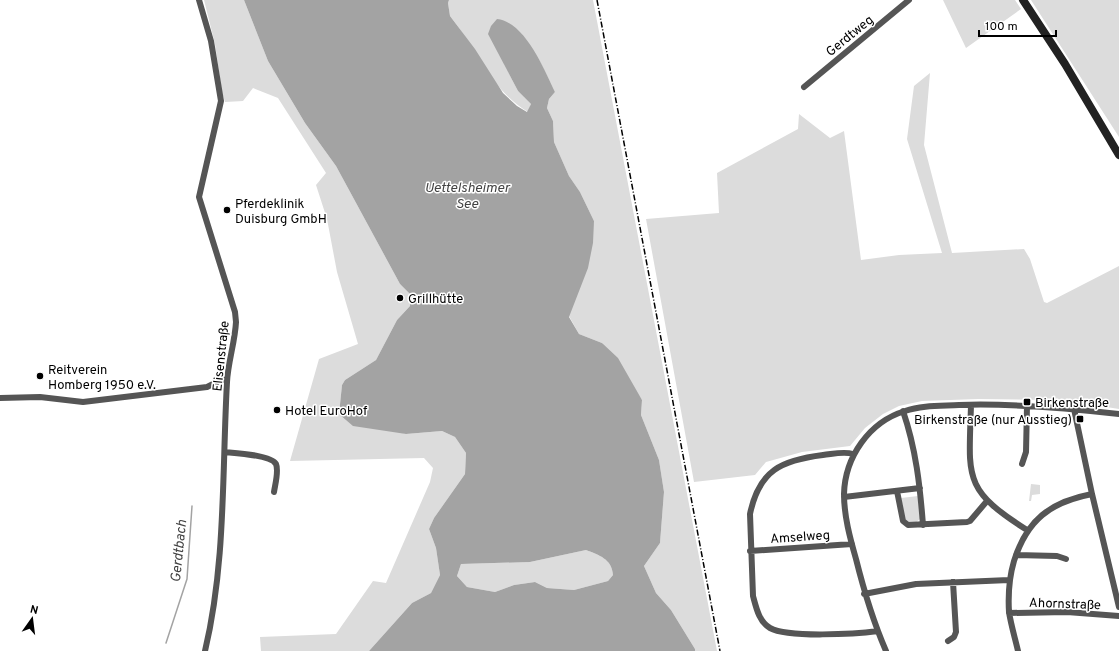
<svg xmlns="http://www.w3.org/2000/svg" width="1119" height="651" viewBox="0 0 1119 651" font-family="Overpass,sans-serif">
<rect width="100%" height="100%" fill="#fff"/>
<!-- green -->
<path fill="#dcdcdc" d="M204,0H244L268,61L305,123L336,166L400,284L411,295L410,306L397,320L376,360L345,380L342,385L339,414L406,434L442,431L455,437L466,453L465,474L434,518L429,529L436,548L440,575L431,593L412,603L369,651H261L260,637L336,634L373,581L386,583L430,482L433,468L424,458L290,461L319,359L358,344L337,272L327,219L316,185L326,173L278,98L253,88L243,101L225,102L222,92L215,44Z
M449,0H593L717,651H695V649L671,610L656,593L644,566L660,543L664,492L659,460L641,415L642,400L602,343L579,334L569,316L594,221L580,192L569,176L554,142L553,121L547,108L549,99L555,92L538,58L504,64L518,91L531,104L528,112C492,91 476,48 450,16L448,3Z
M943,0H1015L1021,9L966,48Z
M1031,0H1119V137Z
M930,73L924,145L952,253L1024,249L1030,259L1044,302L1047,303L1119,266V409L1063,400L978,399L922,401L899,406L883,414L865,428L850,446L802,452L766,462L755,475L694,482L646,219L719,213L717,173L798,129L799,114L830,138L844,131L861,260L899,255L942,253L907,139L914,86Z
M1031,484L1040,485V494L1032,495L1031,501H1029Z
M918,496L920,519L915,523H910L905,519L901,498Z
M586,550C599,555 612,559 613,575L608,581L574,590L547,588L535,582L514,585L495,592L467,587L457,576L461,564L530,562Z"/>
<!-- water -->
<path fill="#a3a3a3" fill-rule="evenodd" d="M244,0H449L448,3L450,16L475,49L503,93L517,106L527,112L531,104L518,91L488,34L491,26L497,19C525,22 544,69 555,92L549,99L547,108L553,121L554,142L569,176L580,192L594,221L593,243L588,268L569,317L579,334L602,343L618,358L642,400L641,415L659,460L664,492L660,543L644,566L656,593L671,610L695,649V651H369L412,603L431,593L440,575L436,548L429,529L434,518L465,474L466,453L455,437L442,431L406,434L353,426L339,414L342,385L345,380L376,360L397,320L410,306L411,295L400,284L336,166L305,123L268,61ZM586,550C599,555 612,559 613,575L608,581L574,590L547,588L535,582L514,585L495,592L467,587L457,576L461,564L530,562Z"/>
<g fill="none" stroke-linecap="round" stroke-linejoin="round">
<!-- stream -->
<path stroke="#a3a3a3" stroke-width="1.5" d="M166,643L187,579L192,506"/>
<!-- street -->
<path stroke="#555" stroke-width="6" d="M199,0L211,41L221,101L199,197L235,312L236,322C235,342 228,362 227,382C222,471 226,563 205,651
M804,87L909,0
M0,398L40,397L83,402L207,387L221,380H227
M971,405C969,477 962,489 1027,530
M1074,409L1092,494L1119,607
M903,411C916,449 920,486 923,525
M225,452C235,453 271,455 276,464C279,471 275,485 274,492
M853,454C844,451 833,454 823,455C782,460 759,470 750,514L753,596C756,607 759,622 770,628C788,638 856,634 878,631
M1022,464L1026,452L1027,406
M897,491L903,521L908,525L967,522L970,521L987,501
M844,497L920,488
M750,551L852,544
M1016,555L1057,556L1066,559
M864,594L916,584L1009,580
M1009,613L1067,612L1119,616
M948,641L954,637L956,632L953,582
M886,651C873,621 864,591 856,559C850,538 844,516 844,494C845,457 869,422 905,411C922,405 941,406 959,405C1012,403 1066,408 1119,414
M1018,651C1015,638 1011,625 1009,612C1008,595 1009,578 1014,561C1027,520 1050,502 1092,494"/>
<!-- secondary -->
<path stroke="#222" stroke-width="8" d="M1023,0L1065,64L1119,155"/>
<!-- rail -->
<path stroke="#000" stroke-width="1.5" stroke-dasharray="6 2 1 2" stroke-linecap="butt" d="M597,0L720,651"/>
</g>
<!-- markers -->
<g fill="#000" stroke="#fff" stroke-width="1.5">
<circle cx="227" cy="210" r="4"/>
<circle cx="400" cy="298" r="4"/>
<circle cx="40" cy="376" r="4"/>
<rect x="1023" y="398" width="8" height="8" rx="2"/>
<circle cx="277" cy="410" r="4"/>
<rect x="1076" y="415" width="8" height="8" rx="2"/>
</g>
<g text-anchor="middle" stroke-width="3" stroke-linejoin="round" paint-order="stroke">
<!-- street labels -->
<g font-size="13" fill="#000" stroke="#fff">
<text transform="translate(849 35) rotate(-39)" y="5">Gerdtweg</text>
<text transform="translate(220 356) rotate(-84)" y="5">Elisenstraße</text>
<text transform="translate(800 536) rotate(-4)" y="5">Amselweg</text>
<text transform="translate(1065 603) rotate(2)" y="5">Ahornstraße</text>
</g>
<!-- poi labels -->
<g font-size="13" fill="#000" stroke="#fff" text-anchor="start">
<text x="235" y="208">Pferdeklinik<tspan x="235" dy="15">Duisburg GmbH</tspan></text>
<text x="408" y="303">Grillhütte</text>
<text x="48" y="374">Reitverein<tspan x="48" dy="15">Homberg 1950 e.V.</tspan></text>
<text x="1035" y="407">Birkenstraße</text>
<text x="285" y="415">Hotel EuroHof</text>
<text x="1072" y="424" text-anchor="end">Birkenstraße (nur Ausstieg)</text>
</g>
<!-- water labels -->
<g font-size="14" font-style="italic" fill="#444" stroke="#fff">
<text x="467" y="192">Uettelsheimer<tspan x="467" dy="16">See</tspan></text>
<text transform="translate(178 551) rotate(-84)" y="5">Gerdtbach</text>
</g>
</g>
<!-- north arrow -->
<g transform="translate(32 619) rotate(14)" stroke="#ffffff" stroke-width="3" paint-order="stroke">
<path d="M0-3L7 15L0 10L-7 15Z" fill="#000000"/>
<text y="-6" font-size="11" font-weight="bold" text-anchor="middle" fill="#000000">N</text>
</g>
<!-- scale -->
<path d="M979 30v6h77v-6" fill="none" stroke="#000000" stroke-width="2"/>
<text x="985" y="30" font-size="12" fill="#000000" stroke="#ffffff" stroke-width="3" paint-order="stroke">100 m</text>
</svg>
